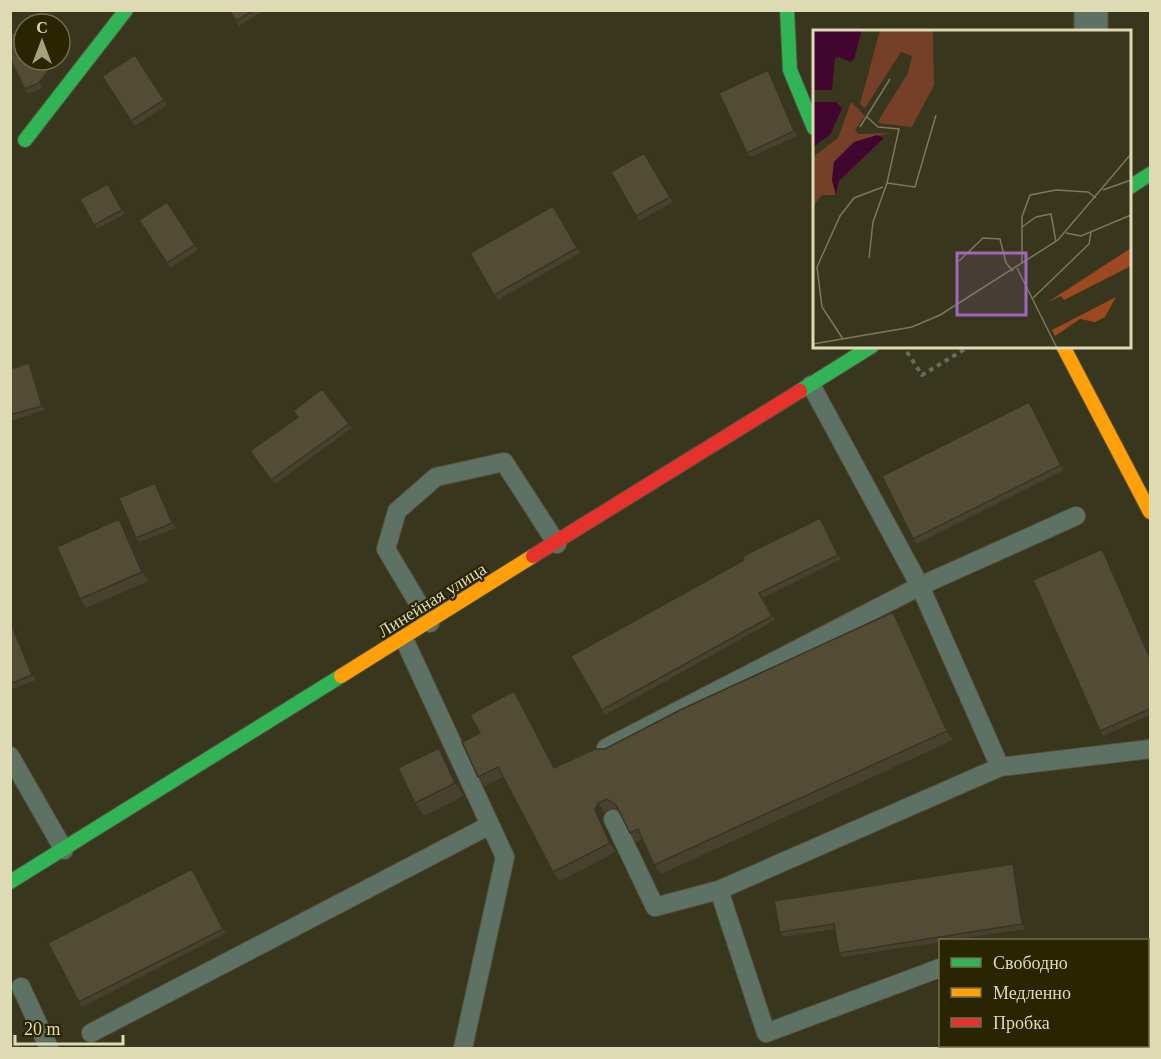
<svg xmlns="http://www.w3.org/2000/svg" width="1161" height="1059" viewBox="0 0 1161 1059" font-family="Georgia,serif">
<rect width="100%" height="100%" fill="#39361e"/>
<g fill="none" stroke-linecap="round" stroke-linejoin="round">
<defs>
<path id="lane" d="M430,623L386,549L397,511L436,477L504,462L557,544
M404,639L505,857L463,1048
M606,748L920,586L1076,516
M10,756L64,850
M1000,767L1150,749
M613,819L655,907L719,890L1000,767L920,586L811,385
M719,890L766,1033L940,968
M21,987L49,1048
M91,1033L490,825"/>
<path id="street" d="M1091,10V32"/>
<path id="fast" d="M787,10L790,70L814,128
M25,140L126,10
M1130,187L1150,174
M800,391L872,346
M10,882L341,676"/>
<path id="slow" d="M1063,346L1150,512
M341,676L533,556"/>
<path id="jam" d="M533,556L800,391"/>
</defs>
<!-- lane casing -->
<use href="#lane" stroke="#54523b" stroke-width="20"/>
<!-- street casing -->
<use href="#street" stroke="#54523b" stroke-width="35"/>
<!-- fast casing -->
<use href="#fast" stroke="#54523b" stroke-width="16"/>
<!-- slow casing -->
<use href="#slow" stroke="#54523b" stroke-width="16"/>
<!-- jam casing -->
<use href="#jam" stroke="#54523b" stroke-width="16"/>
<!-- path -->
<path stroke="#636f60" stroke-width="4" stroke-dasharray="4.5 4.5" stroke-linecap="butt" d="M907,352L922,375L970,346
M1148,969L1150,967
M1002,1048L1008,1046"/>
<!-- lane -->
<use href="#lane" stroke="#5d7265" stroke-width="18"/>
<!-- street -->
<use href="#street" stroke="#5d7265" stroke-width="33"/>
<!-- fast -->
<use href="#fast" stroke="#30b455" stroke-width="14"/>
<!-- slow -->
<use href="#slow" stroke="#ff9f0a" stroke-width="14"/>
<!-- jam -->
<use href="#jam" stroke="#e5322d" stroke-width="14"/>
</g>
<!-- wall -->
<path fill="#47412e" d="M229,10H265L239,26Z
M135,55L167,105L135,126L131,121Z
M24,60H59L61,64L42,88L28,94L25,89Z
M768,70L771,74L797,136L751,157L747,153Z
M644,153L673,202L639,221L636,216Z
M111,189L125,214L97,229L94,225Z
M167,202L198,250L170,268L139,220Z
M553,206L580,253L498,300L494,295Z
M32,368L45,410L11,421L10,419V369Z
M322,389L352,428L275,484L250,451L298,417Z
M1032,407L1064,470L917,544L913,539Z
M158,487L176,528L139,542L136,538Z
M823,523L841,559L763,598L775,620L605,715L602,710Z
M125,528L149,581L86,608L80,599Z
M1105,553L1150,655V715L1103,736L1100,731Z
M10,618L36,680L10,690Z
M899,621L953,740L661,874L654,865L642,839L636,842L630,833L620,812L613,808L604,812L602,819L616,852L560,881L553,872L503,777L485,786L478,777L480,733L520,700L555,767L605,749Z
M439,748L448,761L464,796L424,816L415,803Z
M1016,868L1026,929L950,940H940V942L842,957L839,953L835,929L783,937L780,932Z
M192,869L226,933L82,1007L79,1002Z"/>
<!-- shaded-wall -->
<path fill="#393525" d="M57,60H59L61,64L42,88L39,83Z
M768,70L771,74L797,136L794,131Z
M29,363L32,368L45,410L42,406Z
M1029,402L1032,407L1064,470L1061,465Z
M155,483L158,487L176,528L172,523Z
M820,518L823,523L841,559L838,555Z
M119,519L125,528L149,581L142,572Z
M1102,549L1105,553L1150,655V658Z
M893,612L899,621L953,740L947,731Z
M10,618H11L36,680L32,675L10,621Z
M514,691L520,700L561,777L554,768Z
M439,748L448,761L464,796L455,783Z
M598,803L604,812L602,819L616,852L610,843L595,810Z
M1013,864L1016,868L1026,929L1022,924Z
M192,869L195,874L226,933L223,929Z
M10,1023L23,1048H21L10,1027Z"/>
<!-- building -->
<path fill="#524c35" stroke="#393525" stroke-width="1.5" d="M229,10H254L236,21Z
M39,21L41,24H32Z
M24,28V60H57L39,83L25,89L10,59V34Z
M895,28L896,32H887Z
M135,55L164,100L131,121L102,76Z
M768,70L794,131L747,153L719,93Z
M644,153L670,197L636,216L611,172Z
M108,184L122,210L94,225L80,199Z
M167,202L195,245L167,263L139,220Z
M553,206L577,248L494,295L470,253Z
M29,363L42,406L10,415V369Z
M322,389L349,424L271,480L250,451L298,417L293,411Z
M1029,402L1061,465L913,539L882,476Z
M155,483L172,523L136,538L119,498Z
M820,518L838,555L759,593L772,616L602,710L571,656L744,560L743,556Z
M119,519L142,572L80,599L57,547Z
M1102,549L1150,658V709L1100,731L1033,580Z
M893,612L947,731L654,865L638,829L630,833L616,805L607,799L598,803L595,810L610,843L553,872L498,767L478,777L462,742L480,733L470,715L514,691L554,768L595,749H605L682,709Z
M10,621L32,675L10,684Z
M439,748L455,783L415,803L398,768Z
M1013,864L1022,924L839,953L834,924L780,932L774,901Z
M192,869L223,929L79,1002L48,943Z
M10,1027L21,1048H10Z"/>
<g text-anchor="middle" stroke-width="4.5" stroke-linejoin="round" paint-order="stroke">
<!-- street labels -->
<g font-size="18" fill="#dedab3" stroke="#292503">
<text transform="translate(432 600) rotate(-32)" y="6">Линейная улица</text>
</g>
</g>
<!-- overview -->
<g transform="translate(813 30)">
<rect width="318" height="318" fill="#39361e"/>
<path d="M67,0H120L121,55L99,97L64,93L95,43L99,26L88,22L52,78L47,74ZM38,72L52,86L42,100L45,104L77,103L41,112L21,132L19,150L23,165H9L0,176V127L25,108Z" fill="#754027"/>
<path d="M318,218V236L251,270L248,266L235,272ZM303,267L292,287L282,292L267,289L242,306L239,300Z" fill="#9c4821"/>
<path d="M0,0H49L41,29L37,32L26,27L22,29L19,60H0ZM0,72H23L29,78L17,105L0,117ZM64,105L71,108L26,151L23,165L19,150L21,132L41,112Z" fill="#420530"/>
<path fill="none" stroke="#7b785a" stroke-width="1.5" d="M54,87L65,97L86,99L74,153L60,192L56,228M47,97L77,49M74,153L102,157L123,85M290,160L318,150M209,197L223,187L238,184L243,212M253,203L268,206L318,185M146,231L170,208L187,209L193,233L200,241M209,234V187L217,165L243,160L275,162L283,168M204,238L244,318M220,268L276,214L278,202M30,309L9,277L4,237L27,186L41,168L70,157M0,314L99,297L127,285L245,210L318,124"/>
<path fill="#9e69bb" fill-opacity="0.15" stroke="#9e69bb" stroke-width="3" d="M144,223H213V285H144Z"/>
<rect width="318" height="318" fill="none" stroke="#dedab3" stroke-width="3"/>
</g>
<!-- border -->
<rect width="1161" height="1059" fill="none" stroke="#dedab3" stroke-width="24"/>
<!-- legend -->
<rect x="939" y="939" width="210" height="108" fill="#292503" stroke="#716d49" stroke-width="1.5"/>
<rect x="951" y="958" width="30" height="9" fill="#30b455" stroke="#716d49" stroke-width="1.5"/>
<text x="993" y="969" font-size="18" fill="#dedab3">Свободно</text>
<rect x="951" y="988" width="30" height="9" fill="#ff9f0a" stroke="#716d49" stroke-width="1.5"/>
<text x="993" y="999" font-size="18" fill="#dedab3">Медленно</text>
<rect x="951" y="1018" width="30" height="9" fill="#e5322d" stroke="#716d49" stroke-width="1.5"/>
<text x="993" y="1029" font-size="18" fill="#dedab3">Пробка</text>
<!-- north arrow -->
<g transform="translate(42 42)"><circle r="28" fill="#292503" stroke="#716d49" stroke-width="1.5"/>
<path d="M0-4.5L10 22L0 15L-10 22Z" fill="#a4a17f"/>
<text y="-9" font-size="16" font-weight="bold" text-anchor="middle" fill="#dedab3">С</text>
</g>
<!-- scale -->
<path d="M15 1035v9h108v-9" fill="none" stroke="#dedab3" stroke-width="3"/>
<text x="24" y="1035" font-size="18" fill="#dedab3" stroke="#292503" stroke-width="4.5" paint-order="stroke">20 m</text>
</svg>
